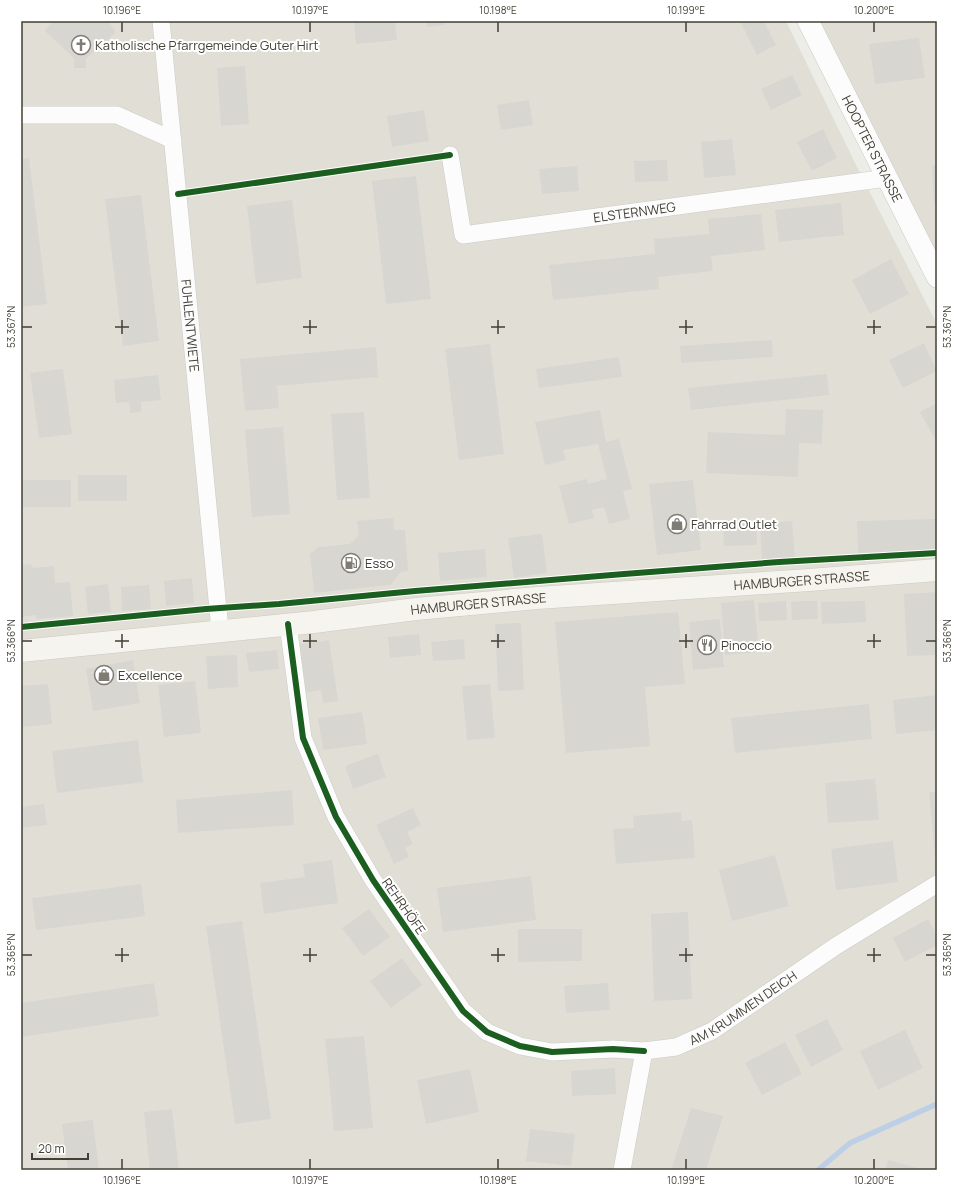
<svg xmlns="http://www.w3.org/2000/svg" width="958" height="1191" viewBox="0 0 958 1191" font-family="Manrope,sans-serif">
<rect width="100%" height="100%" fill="#edede8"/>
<!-- residential -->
<path fill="#e1dfd5" d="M21,21H786L860,173L937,324V1170H21Z
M820,21H937V254Z"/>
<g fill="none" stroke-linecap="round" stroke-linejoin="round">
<!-- stream -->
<path stroke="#bccfe7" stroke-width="5.5" d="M818,1170L850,1143L937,1104"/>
</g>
<!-- building -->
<path fill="#d7d6d1" d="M53,21H108L116,32L86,59V68H74V58L45,31Z
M354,21H395L397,40L356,44Z
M426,21H444L445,25L427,27Z
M740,21H764L776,45L757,55Z
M919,38L925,78L875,84L869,44Z
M245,66L249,124L221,126L217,68Z
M792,75L802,95L771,110L761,89Z
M529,100L533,125L501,130L497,105Z
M424,110L429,141L392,147L387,116Z
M823,129L837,158L812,171L797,142Z
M732,139L736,175L704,178L701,142Z
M29,158L47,304L21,307V159Z
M667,160L668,181L635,182L634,161Z
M937,165V204H934L932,166Z
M577,166L579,191L542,194L539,169Z
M416,176L431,299L386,304L372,181Z
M141,195L159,341L123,346L105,199Z
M292,200L302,278L256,284L247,206Z
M841,203L844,235L779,242L775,210Z
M761,214L765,250L711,256L713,271L658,277L659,289L553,300L549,265L655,254L654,239L709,234L708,219Z
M891,259L909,294L870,314L852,280Z
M772,340L773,357L681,363L680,346Z
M924,343L937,371L903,388L889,360Z
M490,344L504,454L459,460L445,349Z
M376,347L378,377L277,386L279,408L245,411L240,359Z
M619,357L622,377L539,388L536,369Z
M63,369L72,434L39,438L30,373Z
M827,374L829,395L691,410L688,388Z
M158,375L161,400L141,402V412L130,413L129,402L116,403L114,380Z
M937,403V443L920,412Z
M786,409L823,410L822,444L799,443L798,477L706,473L708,432L785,435Z
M600,410L606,442L619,439L632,489L623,491L630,519L609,524L604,507L592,510L594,518L569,524L559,486L587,479L588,484L607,479L598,444L563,450L566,460L545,465L535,422Z
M364,412L370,498L337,500L331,414Z
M283,427L290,514L252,517L245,430Z
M78,475H127V501H78Z
M21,480H71V507H21Z
M693,480L701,550L657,555L649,484Z
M393,518L394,530H405L408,571L401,572L390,585L314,593L310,554L318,547L350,544L359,535L357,521Z
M937,519V551L858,553L857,521Z
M756,520L757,545L724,546L723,521Z
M792,521L795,559L762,561L760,524Z
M542,534L547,573L514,578L508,538Z
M485,549L487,577L440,581L438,553Z
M31,564L32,568L54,566L55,583L70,582L73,616L36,619L37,615L21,617V565Z
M192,578L194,603L166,606L164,581Z
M108,584L111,612L88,614L85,587Z
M149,585L151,609L122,611L121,587Z
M937,592V655L907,656L904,594Z
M754,600L759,652L725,655L721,603Z
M786,601L787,620L759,621L758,603Z
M804,601H817L818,619L792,620L791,602Z
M865,601L866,622L822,624L821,602Z
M678,612L685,684L645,687L650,746L566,753L555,622Z
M720,619L724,667L693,670L689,622Z
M521,623L524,690L498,691L495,624Z
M419,634L421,655L390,658L388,637Z
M464,639L465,659L433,661L431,642Z
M329,640L338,701L323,703L321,690L302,693L295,645Z
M277,650L279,669L249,672L246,653Z
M237,655L238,687L208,689L206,656Z
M133,660L140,703L93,711L86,669Z
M195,681L201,733L164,737L158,685Z
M48,684L52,724L22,727L21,686Z
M490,684L495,738L467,740L462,686Z
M937,695V730L896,734L893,700Z
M869,704L872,739L735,753L731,718Z
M362,712L367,744L323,750L318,718Z
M138,740L143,782L57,793L52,751Z
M378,754L386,777L353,789L345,766Z
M875,779L879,820L828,823L825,783Z
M292,790L294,825L178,833L176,800Z
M929,792H937V857H935Z
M44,804L47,825L21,828V807Z
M413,808L421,825L407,832L413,844L405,848L409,857L394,864L376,825Z
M681,812L682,821L692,820L695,858L616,864L613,829L634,828L633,816Z
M893,841L898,882L836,890L831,849Z
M775,855L789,906L732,921L719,870Z
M332,860L338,903L264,914L260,883L305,877L303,864Z
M531,876L536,920L443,932L437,888Z
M141,884L145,916L36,930L32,898Z
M369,909L390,937L363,956L342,928Z
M688,912L692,999L654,1001L651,914Z
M928,919L937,936V945L905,962L893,938Z
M242,921L271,1119L235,1124L206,926Z
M518,929H582V961L518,962Z
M402,958L422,985L391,1008L370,981Z
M154,983L159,1016L21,1037V1003Z
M608,983L610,1010L566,1013L564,986Z
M827,1019L843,1050L811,1067L795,1035Z
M905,1030L923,1068L878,1090L860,1051Z
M364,1036L373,1128L334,1131L325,1039Z
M785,1042L802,1074L762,1095L745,1063Z
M615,1068L616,1094L572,1096L571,1071Z
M470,1069L479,1112L426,1124L417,1080Z
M691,1108L723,1116L706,1170H671Z
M172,1109L179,1170H150L144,1112Z
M93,1120L99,1170H68L62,1124Z
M530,1129L575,1134L571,1166L526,1161Z
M888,1160L917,1168L916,1170H885Z"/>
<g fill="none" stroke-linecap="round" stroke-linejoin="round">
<defs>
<g id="minor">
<path id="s1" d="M161,21L220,630"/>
<path d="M21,115H117L173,140"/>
<path id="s2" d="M450,155L463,235L887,178"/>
<path d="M288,624L303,738L336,817L373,880L463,1011L487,1032L520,1046L552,1052L613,1049L644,1051"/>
<path id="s3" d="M622,1170L644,1051L676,1047L712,1031L836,946L937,884"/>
</g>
<g id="tertiary">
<path id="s4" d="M808,21L937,277"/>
</g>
<g id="secondary">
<path id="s5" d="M21,651L314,622L416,609L537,598L809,580L937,570"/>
</g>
</defs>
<!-- minor casing -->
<use href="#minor" stroke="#cbcbc6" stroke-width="18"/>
<!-- tertiary casing -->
<use href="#tertiary" stroke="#cbcbc6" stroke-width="22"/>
<!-- secondary casing -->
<use href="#secondary" stroke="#cccabf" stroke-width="23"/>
<!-- minor -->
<use href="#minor" stroke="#fcfcfc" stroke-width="17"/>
<!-- tertiary -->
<use href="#tertiary" stroke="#fcfcfc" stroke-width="21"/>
<!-- secondary -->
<use href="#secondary" stroke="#f5f4ee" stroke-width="22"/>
<defs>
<path id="cycleway" d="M178,194L450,155
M288,624L303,738L336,817L373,880L463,1011L487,1032L520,1046L552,1052L613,1049L644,1051
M21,627L206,609L279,604L415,591L624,574L779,562L937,553"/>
</defs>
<!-- cycleway casing -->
<use href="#cycleway" stroke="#fff" stroke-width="8"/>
<!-- cycleway -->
<use href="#cycleway" stroke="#1b5e20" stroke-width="6"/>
</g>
<!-- ticks -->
<path fill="none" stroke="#423f35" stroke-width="1.5" d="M122,22V32M310,22V32M498,22V32M686,22V32M874,22V32M122,320V334M310,320V334M498,320V334M686,320V334M874,320V334M22,327H32M115,327H129M303,327H317M491,327H505M679,327H693M867,327H881M926,327H936M122,634V648M310,634V648M498,634V648M686,634V648M874,634V648M22,641H32M115,641H129M303,641H317M491,641H505M679,641H693M867,641H881M926,641H936M122,948V962M310,948V962M498,948V962M686,948V962M874,948V962M22,955H32M115,955H129M303,955H317M491,955H505M679,955H693M867,955H881M926,955H936M122,1159V1169M310,1159V1169M498,1159V1169M686,1159V1169M874,1159V1169"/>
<!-- icons -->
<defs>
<symbol id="church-ring" viewBox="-11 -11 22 22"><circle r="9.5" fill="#fff" stroke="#7e7c74" stroke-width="1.5"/><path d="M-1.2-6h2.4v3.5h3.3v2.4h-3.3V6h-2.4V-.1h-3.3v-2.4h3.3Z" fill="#7e7c74"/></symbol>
<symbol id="shop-ring" viewBox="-11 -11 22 22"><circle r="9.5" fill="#fff" stroke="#7e7c74" stroke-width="1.5"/><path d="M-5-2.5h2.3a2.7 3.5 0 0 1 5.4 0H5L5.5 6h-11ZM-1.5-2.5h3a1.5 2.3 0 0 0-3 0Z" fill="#7e7c74"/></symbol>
<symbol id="fuel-ring" viewBox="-11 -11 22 22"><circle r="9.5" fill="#fff" stroke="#7e7c74" stroke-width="1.5"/><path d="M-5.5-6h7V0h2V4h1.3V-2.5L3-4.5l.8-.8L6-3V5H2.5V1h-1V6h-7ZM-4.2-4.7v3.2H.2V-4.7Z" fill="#7e7c74"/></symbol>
<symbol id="restaurant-ring" viewBox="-11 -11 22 22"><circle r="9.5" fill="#fff" stroke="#7e7c74" stroke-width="1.5"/><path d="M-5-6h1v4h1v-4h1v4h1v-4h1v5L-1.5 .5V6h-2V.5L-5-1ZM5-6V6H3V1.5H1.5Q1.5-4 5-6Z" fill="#7e7c74"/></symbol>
</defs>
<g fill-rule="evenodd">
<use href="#church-ring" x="70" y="34" width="22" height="22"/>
<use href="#shop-ring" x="666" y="513" width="22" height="22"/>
<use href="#fuel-ring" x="340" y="552" width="22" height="22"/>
<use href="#restaurant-ring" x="696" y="634" width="22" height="22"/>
<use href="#shop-ring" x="93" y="664" width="22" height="22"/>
</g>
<g text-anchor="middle" stroke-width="4" stroke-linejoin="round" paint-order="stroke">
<!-- poi labels -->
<g font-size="13" fill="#423f35" stroke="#fff" text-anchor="start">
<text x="95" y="50">Katholische Pfarrgemeinde Guter Hirt</text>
<text x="691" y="529">Fahrrad Outlet</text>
<text x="365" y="568">Esso</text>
<text x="721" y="650">Pinoccio</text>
<text x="118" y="680">Excellence</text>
</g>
<!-- street labels -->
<g font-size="13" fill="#423f35" stroke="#fff">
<text dy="5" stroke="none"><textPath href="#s4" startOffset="143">HOOPTER STRASSE</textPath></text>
<text dy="5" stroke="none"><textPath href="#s2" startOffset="254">ELSTERNWEG</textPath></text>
<text dy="5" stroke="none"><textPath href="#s1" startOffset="306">FUHLENTWIETE</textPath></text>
<text dy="5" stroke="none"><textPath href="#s5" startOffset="784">HAMBURGER STRASSE</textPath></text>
<text dy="5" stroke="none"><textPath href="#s5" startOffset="460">HAMBURGER STRASSE</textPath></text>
<text transform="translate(404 906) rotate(55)" y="5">REHRHÖFE</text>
<text dy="5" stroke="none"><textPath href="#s3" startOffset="231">AM KRUMMEN DEICH</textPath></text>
</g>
</g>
<!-- border -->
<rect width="958" height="1191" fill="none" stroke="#ffffff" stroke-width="44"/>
<!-- scale -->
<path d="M32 1153v6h56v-6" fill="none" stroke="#423f35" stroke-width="2"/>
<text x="38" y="1153" font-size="12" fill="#423f35" stroke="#ffffff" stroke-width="3" paint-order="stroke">20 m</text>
<rect x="22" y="22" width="914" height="1147" fill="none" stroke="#423f35" stroke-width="1.5"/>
<g font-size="10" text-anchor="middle" fill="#423f35">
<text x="122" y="14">10.196°E</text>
<text x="310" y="14">10.197°E</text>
<text x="498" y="14">10.198°E</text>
<text x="686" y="14">10.199°E</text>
<text x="874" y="14">10.200°E</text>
<text transform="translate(11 327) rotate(-90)" y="4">53.367°N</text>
<text transform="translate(947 327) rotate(-90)" y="4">53.367°N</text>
<text transform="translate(11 641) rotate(-90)" y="4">53.366°N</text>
<text transform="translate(947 641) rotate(-90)" y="4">53.366°N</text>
<text transform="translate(11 955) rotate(-90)" y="4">53.365°N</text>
<text transform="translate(947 955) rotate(-90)" y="4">53.365°N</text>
<text x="122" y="1184">10.196°E</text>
<text x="310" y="1184">10.197°E</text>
<text x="498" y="1184">10.198°E</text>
<text x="686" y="1184">10.199°E</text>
<text x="874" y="1184">10.200°E</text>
</g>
</svg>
